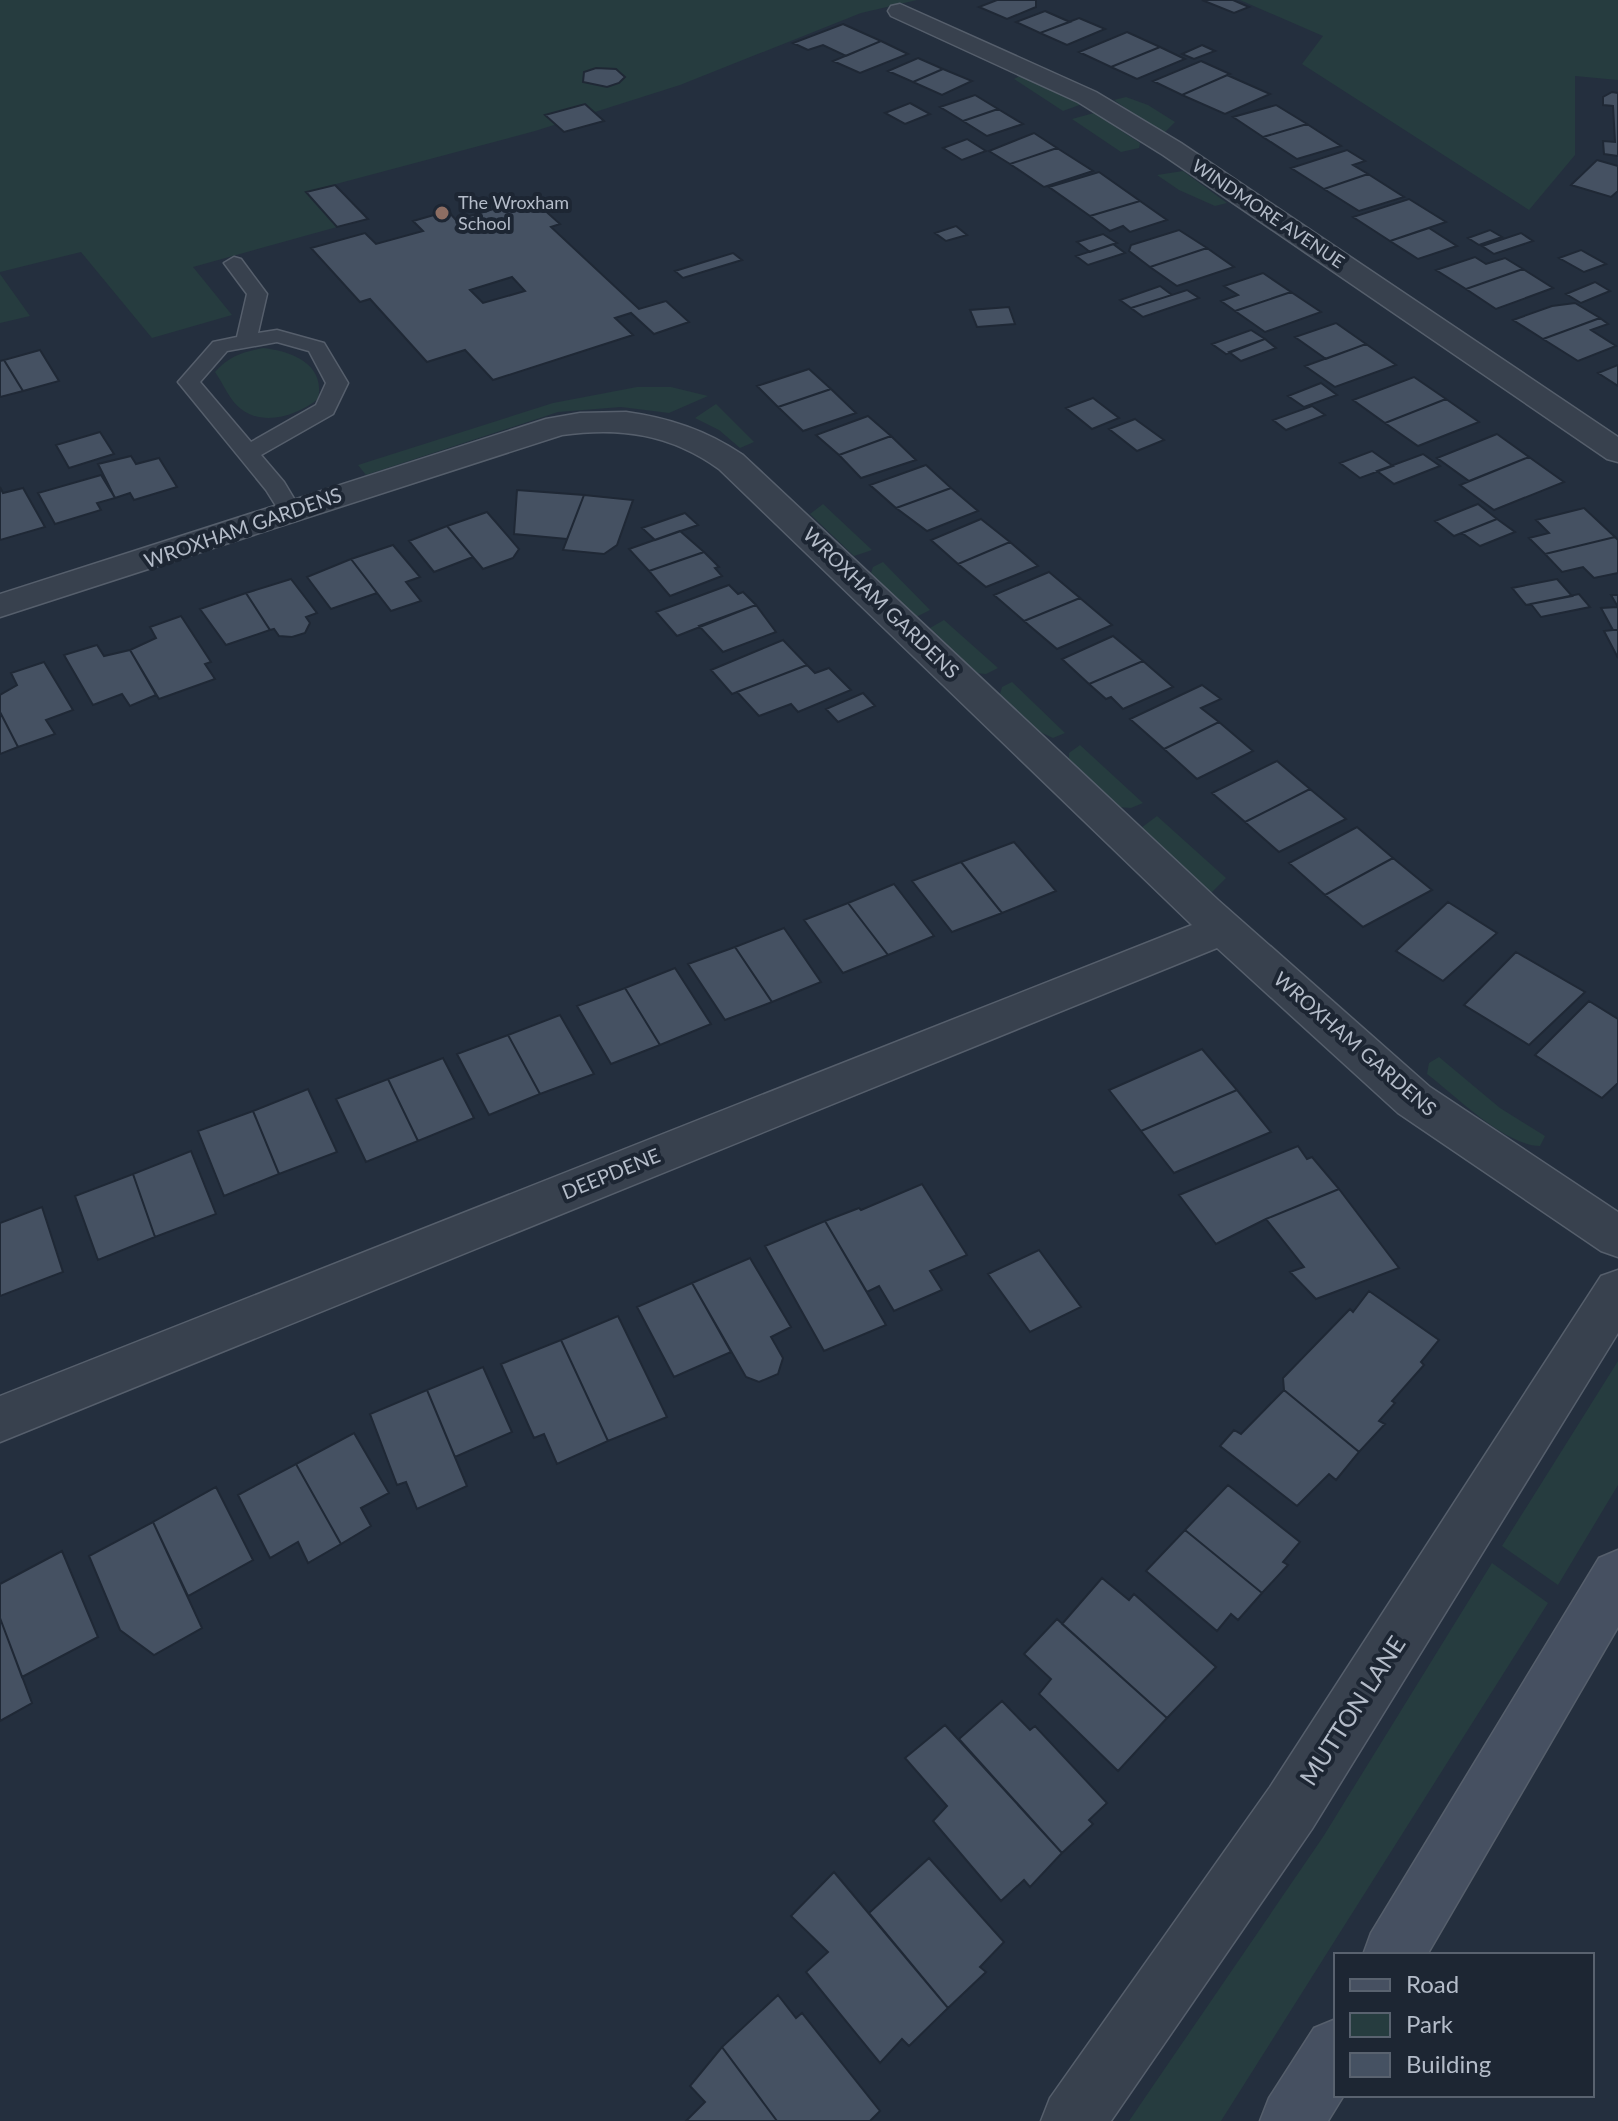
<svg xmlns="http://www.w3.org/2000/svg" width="1618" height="2121" viewBox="0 0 1618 2121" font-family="Lato,sans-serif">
<rect width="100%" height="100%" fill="#242f3e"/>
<!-- green -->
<path fill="#263c3f" d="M0,0H917L861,13L680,85L535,131L306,192L337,227L193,267L232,315L152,338L81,252L0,272Z
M1240,0H1618V80L1575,76V155L1529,210L1302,64L1323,36Z
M1022,75L1082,104L1063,111L1014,79Z
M1126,97L1148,105L1175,122L1165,132H1159L1114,100Z
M1094,113L1140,143L1139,148L1121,152L1072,119Z
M1183,171L1227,203L1215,206L1179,190L1157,175Z
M0,274L30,316L0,323Z
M263,348C290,351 326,363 318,399C298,415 264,427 241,409C230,401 223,383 215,372C229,356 243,352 263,348Z
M637,387H671L708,396L669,413L621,407L558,412L366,475L358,465L553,403Z
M716,404L754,442L740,448L719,430L695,418Z
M823,504L872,550L854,556L810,514Z
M883,562L930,610L916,617L871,573L873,567Z
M944,620L998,668L986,674L976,673L930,628Z
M1012,682L1065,733L1053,738L1040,732L1000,694L1002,687Z
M1080,745L1143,803L1131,808L1118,807L1069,761V753Z
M1157,816L1226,878L1211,893L1141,828Z
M1439,1057L1500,1108L1545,1136L1540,1146C1504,1145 1456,1096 1427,1074L1429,1063Z
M1618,1361V1485L1558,1585L1502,1546Z
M1492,1563L1548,1603L1221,2121H1129L1323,1837Z"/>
<!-- building -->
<path fill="#455162" stroke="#1f2835" stroke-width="2" fill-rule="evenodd" d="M997,0H1036V7L1007,19L979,7Z
M1202,0H1233L1249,7L1234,13Z
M1045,11L1070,22L1040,33L1016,22Z
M1079,18L1105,29L1067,45L1040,33Z
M843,24L881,41L846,56L823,45L808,50L793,43Z
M1127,32L1160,47L1111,67L1079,52Z
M881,41L908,54L860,73L833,61Z
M1202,45L1215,51L1194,59L1182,54Z
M1160,47L1185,59L1137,79L1111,67Z
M918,58L943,69L913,82L888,71Z
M1201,61L1230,74L1182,95L1153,81Z
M596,68L616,69L625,77L619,83L607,87L583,82L584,72Z
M943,69L972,81L942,95L913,82Z
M1227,75L1270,94L1225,114L1182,95Z
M1612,92L1618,93V156L1604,154L1603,141L1615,142L1613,106L1603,105V97Z
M975,95L998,109L963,121L940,107Z
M910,103L930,114L905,124L885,113Z
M585,104L604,121L564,132L545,115Z
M1276,105L1307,124L1263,137L1233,117Z
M998,109L1023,124L987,136L963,121Z
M1307,124L1341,146L1297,159L1263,137Z
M1034,133L1057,148L1010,164L989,151Z
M967,139L986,151L962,160L943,148Z
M1057,148L1093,171L1044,187L1010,164Z
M1347,150L1365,161L1353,165L1368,174L1324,189L1291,168Z
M1597,160L1618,166V191L1611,197L1571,185Z
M1099,172L1140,201L1090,216L1049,187Z
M1368,174L1404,197L1359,211L1324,189Z
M335,185L368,219L337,227L306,192Z
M531,198L560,224L551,227L639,309L666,301L689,322L654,334L631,313L615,318L633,335L493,380L465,350L427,362L370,299L360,302L311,248L365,233L376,244L423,231L413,221L448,211L456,220ZM512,277L525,291L483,303L470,290Z
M1409,199L1446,222L1390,241L1353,217Z
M1140,201L1167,220L1130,232L1123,226L1110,231L1090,216Z
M956,226L967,235L946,241L935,233Z
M1429,228L1457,246L1418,259L1390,241Z
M1179,230L1207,248L1150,267L1129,251L1131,245Z
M1490,230L1502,237L1479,245L1468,238Z
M1521,233L1533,241L1494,254L1482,246Z
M1103,234L1117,243L1090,252L1077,242Z
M1113,244L1125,253L1088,265L1076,256Z
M1207,248L1234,267L1177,286L1150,267Z
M1581,250L1606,264L1584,272L1559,258Z
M733,253L742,260L683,278L675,271Z
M1475,257L1486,264L1505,258L1523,269L1466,289L1436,270Z
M1523,269L1553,288L1496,309L1466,289Z
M1263,273L1291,292L1235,311L1221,301L1238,295L1224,286Z
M1595,282L1610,291L1581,303L1566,294Z
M1160,286L1172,295L1131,308L1120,300Z
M1187,290L1199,298L1143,317L1131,308Z
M1291,292L1321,312L1265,332L1235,311Z
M1575,303L1600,318L1543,339L1513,320L1552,306Z
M1009,307L1015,324L977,327L970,310Z
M1600,318L1608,324L1591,330L1616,346L1578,361L1543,339Z
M1336,323L1366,344L1326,359L1295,337Z
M1251,330L1265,339L1226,354L1212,344Z
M1265,339L1276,348L1241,361L1229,352Z
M1366,344L1396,365L1335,387L1305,366Z
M40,350L59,381L23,391L4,360Z
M4,360L23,391L0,397V361Z
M1618,365V386L1598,373Z
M809,369L831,389L778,407L757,386Z
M1414,377L1446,399L1385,423L1353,400Z
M1321,383L1337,395L1304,407L1288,396Z
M831,389L856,413L803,431L778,407Z
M1093,398L1119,418L1092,429L1066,408Z
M1446,399L1479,422L1418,446L1385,423Z
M1312,406L1325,415L1286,430L1273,420Z
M868,416L891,436L839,455L816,435Z
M1135,419L1164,440L1137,451L1109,429Z
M100,432L114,454L69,468L56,445Z
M1497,434L1529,457L1469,481L1437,458Z
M891,436L916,460L861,478L839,455Z
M1372,451L1393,466L1360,478L1340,463Z
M1423,454L1440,466L1394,484L1377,471Z
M131,456L136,464L159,458L177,487L134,500L130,493L115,498L98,464Z
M1529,457L1564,482L1494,510L1460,485Z
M926,465L951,488L896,508L870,485Z
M101,475L115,498L97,503L101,510L55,524L38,493Z
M0,487L3,493L23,488L45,527L0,540Z
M951,488L978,511L927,531L896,508Z
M517,490L584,495L567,539L514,534Z
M584,495L633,500L617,545L604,554L563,550Z
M1478,504L1497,519L1454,536L1435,521Z
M1584,508L1615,537L1545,554L1529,538L1549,533L1536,520Z
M487,512L519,549L513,558L483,569L447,526Z
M685,513L698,525L655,540L642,528Z
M981,519L1010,542L958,564L931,540Z
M1497,519L1515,532L1480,546L1462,533Z
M447,526L473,557L434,572L409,541Z
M680,531L704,552L649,571L629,549Z
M1615,537L1618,540V573L1594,578L1583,567L1562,572L1545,554Z
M1010,542L1038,566L986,587L958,564Z
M393,545L420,577L406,582L421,601L391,611L351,559Z
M704,552L719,567L715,568L722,576L670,596L649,571Z
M351,559L377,593L331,609L307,577Z
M1049,572L1080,598L1024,621L994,595Z
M291,579L317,613L306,617L310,623L305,633L292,637L279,636L274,629L270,630L246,593Z
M1557,579L1572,596L1526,605L1512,588Z
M729,585L738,594L743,592L756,605L677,636L656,612Z
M246,593L270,630L226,645L200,609Z
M1579,594L1590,607L1541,617L1531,604Z
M1611,595H1618V630H1613L1601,608L1618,607Z
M1080,598L1112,625L1057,649L1024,621Z
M756,605L776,632L723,652L699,626Z
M181,616L211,662L205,664L215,679L159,699L130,650L156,638L150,627Z
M1613,630H1618V658L1604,631Z
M1113,636L1143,661L1089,684L1062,659Z
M783,640L807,665L732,694L711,670Z
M97,645L104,656L130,650L156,695L130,706L122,694L93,705L64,655Z
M1143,661L1173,687L1123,709L1111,697L1106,699L1089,684Z
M44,662L73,710L46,720L55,734L18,747L0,712V695L17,685L11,673Z
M807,665L815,673L829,668L851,690L798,712L791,704L759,716L737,692Z
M1202,685L1221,699L1201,708L1219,722L1164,749L1130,719Z
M863,693L875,706L838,722L826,709Z
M0,712L18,747L0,754Z
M1219,722L1253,751L1197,779L1164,749Z
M1277,761L1310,789L1245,822L1212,793Z
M1310,789L1346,819L1279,852L1245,822Z
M1357,827L1393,858L1325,895L1289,863Z
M1014,842L1056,891L1002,913L961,862Z
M1393,858L1432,890L1363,927L1325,895Z
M961,862L1002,913L952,932L912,881Z
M894,884L934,936L888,955L848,903Z
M1448,902L1497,933L1443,981L1396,951Z
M848,903L888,955L843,973L804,920Z
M784,928L821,982L772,1002L735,947Z
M735,947L772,1002L725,1020L688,964Z
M1516,952L1585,992L1529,1045L1464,1005Z
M675,968L711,1024L660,1045L625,988Z
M625,988L660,1045L611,1064L577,1006Z
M1589,1001L1618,1019V1083L1602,1098L1535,1055Z
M560,1015L594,1074L540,1094L508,1035Z
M508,1035L540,1094L489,1115L457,1054Z
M1202,1049L1237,1090L1141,1131L1109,1090Z
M443,1058L474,1118L418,1141L388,1079Z
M388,1079L418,1141L366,1162L336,1099Z
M308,1089L337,1152L279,1174L253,1111Z
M1237,1090L1271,1132L1174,1173L1141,1131Z
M253,1111L279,1174L224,1196L198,1131Z
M1298,1146L1307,1159L1312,1157L1339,1189L1266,1219L1216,1244L1179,1195Z
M191,1151L216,1214L155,1237L133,1174Z
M133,1174L155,1237L98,1260L75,1196Z
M922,1184L967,1255L930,1271L942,1290L894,1311L879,1286L867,1292L825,1221L859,1208L861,1210Z
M1339,1189L1399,1268L1316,1299L1290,1272L1304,1267L1266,1219Z
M42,1207L63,1272L0,1296V1223Z
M825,1221L886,1325L824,1351L765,1246Z
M1039,1250L1081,1307L1030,1332L988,1274Z
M750,1258L791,1327L771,1337L783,1358L778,1374L759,1382L746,1377L692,1283Z
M692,1283L731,1352L674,1377L637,1307Z
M1369,1291L1439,1340L1421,1362L1424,1365L1392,1401L1395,1403L1379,1421L1385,1424L1359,1452L1284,1390L1283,1378L1350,1309L1353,1312Z
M618,1316L667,1417L608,1441L561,1340Z
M561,1340L608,1441L557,1464L544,1434L534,1438L501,1364Z
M483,1367L512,1432L455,1457L427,1390Z
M427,1390L467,1486L417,1509L406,1482L397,1485L370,1414Z
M1284,1390L1359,1452L1336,1480L1329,1474L1297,1506L1220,1446L1234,1430L1241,1434Z
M354,1433L389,1493L361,1508L371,1526L341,1544L296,1464Z
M296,1464L341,1544L308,1563L298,1542L270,1558L238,1495Z
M1228,1485L1300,1542L1283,1562L1288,1565L1262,1593L1185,1530Z
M216,1487L253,1560L188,1596L153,1522Z
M153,1522L202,1628L154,1655L120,1630L89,1556Z
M1185,1530L1262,1593L1238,1620L1231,1614L1217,1631L1146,1571Z
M62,1551L98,1637L22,1677L0,1618V1584Z
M1102,1578L1129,1600L1134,1594L1216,1667L1167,1718L1062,1624Z
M0,1618L32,1703L0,1721Z
M1057,1619L1167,1718L1118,1771L1039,1694L1051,1679L1024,1654Z
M1002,1701L1030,1730L1035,1726L1107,1803L1089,1820L1093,1824L1062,1853L959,1739Z
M945,1725L1062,1853L1030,1887L1024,1880L1001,1901L933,1821L947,1806L905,1758Z
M929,1858L1004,1942L980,1967L986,1972L948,2008L869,1913Z
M834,1872L948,2008L909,2046L902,2039L880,2063L806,1972L828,1952L791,1916Z
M778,1995L796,2018L802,2013L880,2111L870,2121H777L722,2047Z
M722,2047L777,2121H686L705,2102L690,2086Z"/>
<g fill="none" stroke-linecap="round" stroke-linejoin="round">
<defs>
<path id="service" d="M234,257L241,259L267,294L258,333L277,330L324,343L348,383L333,414L261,455L284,482L302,512L299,517H283L266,490L178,382L213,342L237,337L247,294L224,263ZM277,342L309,351L326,383L316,405L251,442L200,382L227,351Z"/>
<path id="minor" d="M900,4L1096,92L1181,143L1618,437V462L1607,459L1163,155L1078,102L891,16L888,11L891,6Z
M626,412C669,418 706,430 743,455L1218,900L1430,1087L1618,1212V1257L1601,1251L1398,1113L1217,948L0,1442V1396L1192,925L719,469C670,434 621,427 562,435L0,617V594L546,419L580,413Z
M1618,1270V1333L1312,1829L1111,2121H1041L1050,2098L1270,1787L1601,1276Z"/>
<path id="secondary" d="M1618,1550V1627L1427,1955H1363L1371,1933L1599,1558Z
M1336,2019V2095H1344L1328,2121H1260L1269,2098L1314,2028Z"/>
</defs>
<!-- service casing -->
<use href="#service" stroke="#565f6c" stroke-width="3"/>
<!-- minor casing -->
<use href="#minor" stroke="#565f6c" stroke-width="3"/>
<!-- secondary casing -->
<use href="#secondary" stroke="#565f6c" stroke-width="3"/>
<!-- service -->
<use href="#service" fill="#38414e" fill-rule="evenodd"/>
<!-- minor -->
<use href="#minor" fill="#38414e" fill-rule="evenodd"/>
<!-- secondary -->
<use href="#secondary" fill="#465061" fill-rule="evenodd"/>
</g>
<!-- markers -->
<circle fill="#8d6e63" stroke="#1d2633" stroke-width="3" cx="442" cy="213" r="8"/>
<g text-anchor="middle" stroke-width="8" stroke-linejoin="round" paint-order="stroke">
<!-- far-poi labels -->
<g font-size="18" fill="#b4bcc9" stroke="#1d2633" text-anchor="start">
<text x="458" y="209">The Wroxham<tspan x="458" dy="21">School</tspan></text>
</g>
<!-- far-street labels -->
<g font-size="18" fill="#b4bcc9" stroke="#1d2633">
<text transform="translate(1268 214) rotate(34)" y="6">WINDMORE AVENUE</text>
</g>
<!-- street labels -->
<g font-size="20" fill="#b4bcc9" stroke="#1d2633">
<text transform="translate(243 528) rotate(-19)" y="7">WROXHAM GARDENS</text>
<text transform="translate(881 603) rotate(44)" y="7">WROXHAM GARDENS</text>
<text transform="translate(1355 1044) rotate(41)" y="7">WROXHAM GARDENS</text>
<text transform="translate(611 1174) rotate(-22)" y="7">DEEPDENE</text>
</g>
<!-- near-street labels -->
<g font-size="24" fill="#b4bcc9" stroke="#1d2633">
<text transform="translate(1353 1711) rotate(-57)" y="8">MUTTON LANE</text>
</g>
</g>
<!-- legend -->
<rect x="1334" y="1953" width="260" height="144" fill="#1d2633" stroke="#59626f" stroke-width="2"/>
<rect x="1350" y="1979" width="40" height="12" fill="#465061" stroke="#59626f" stroke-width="2"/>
<text x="1406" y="1993" font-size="24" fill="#b4bcc9">Road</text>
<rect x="1350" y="2013" width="40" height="24" fill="#263c3f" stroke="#59626f" stroke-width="2"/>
<text x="1406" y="2033" font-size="24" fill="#b4bcc9">Park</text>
<rect x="1350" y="2053" width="40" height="24" fill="#455162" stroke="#59626f" stroke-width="2"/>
<text x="1406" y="2073" font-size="24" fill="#b4bcc9">Building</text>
</svg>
